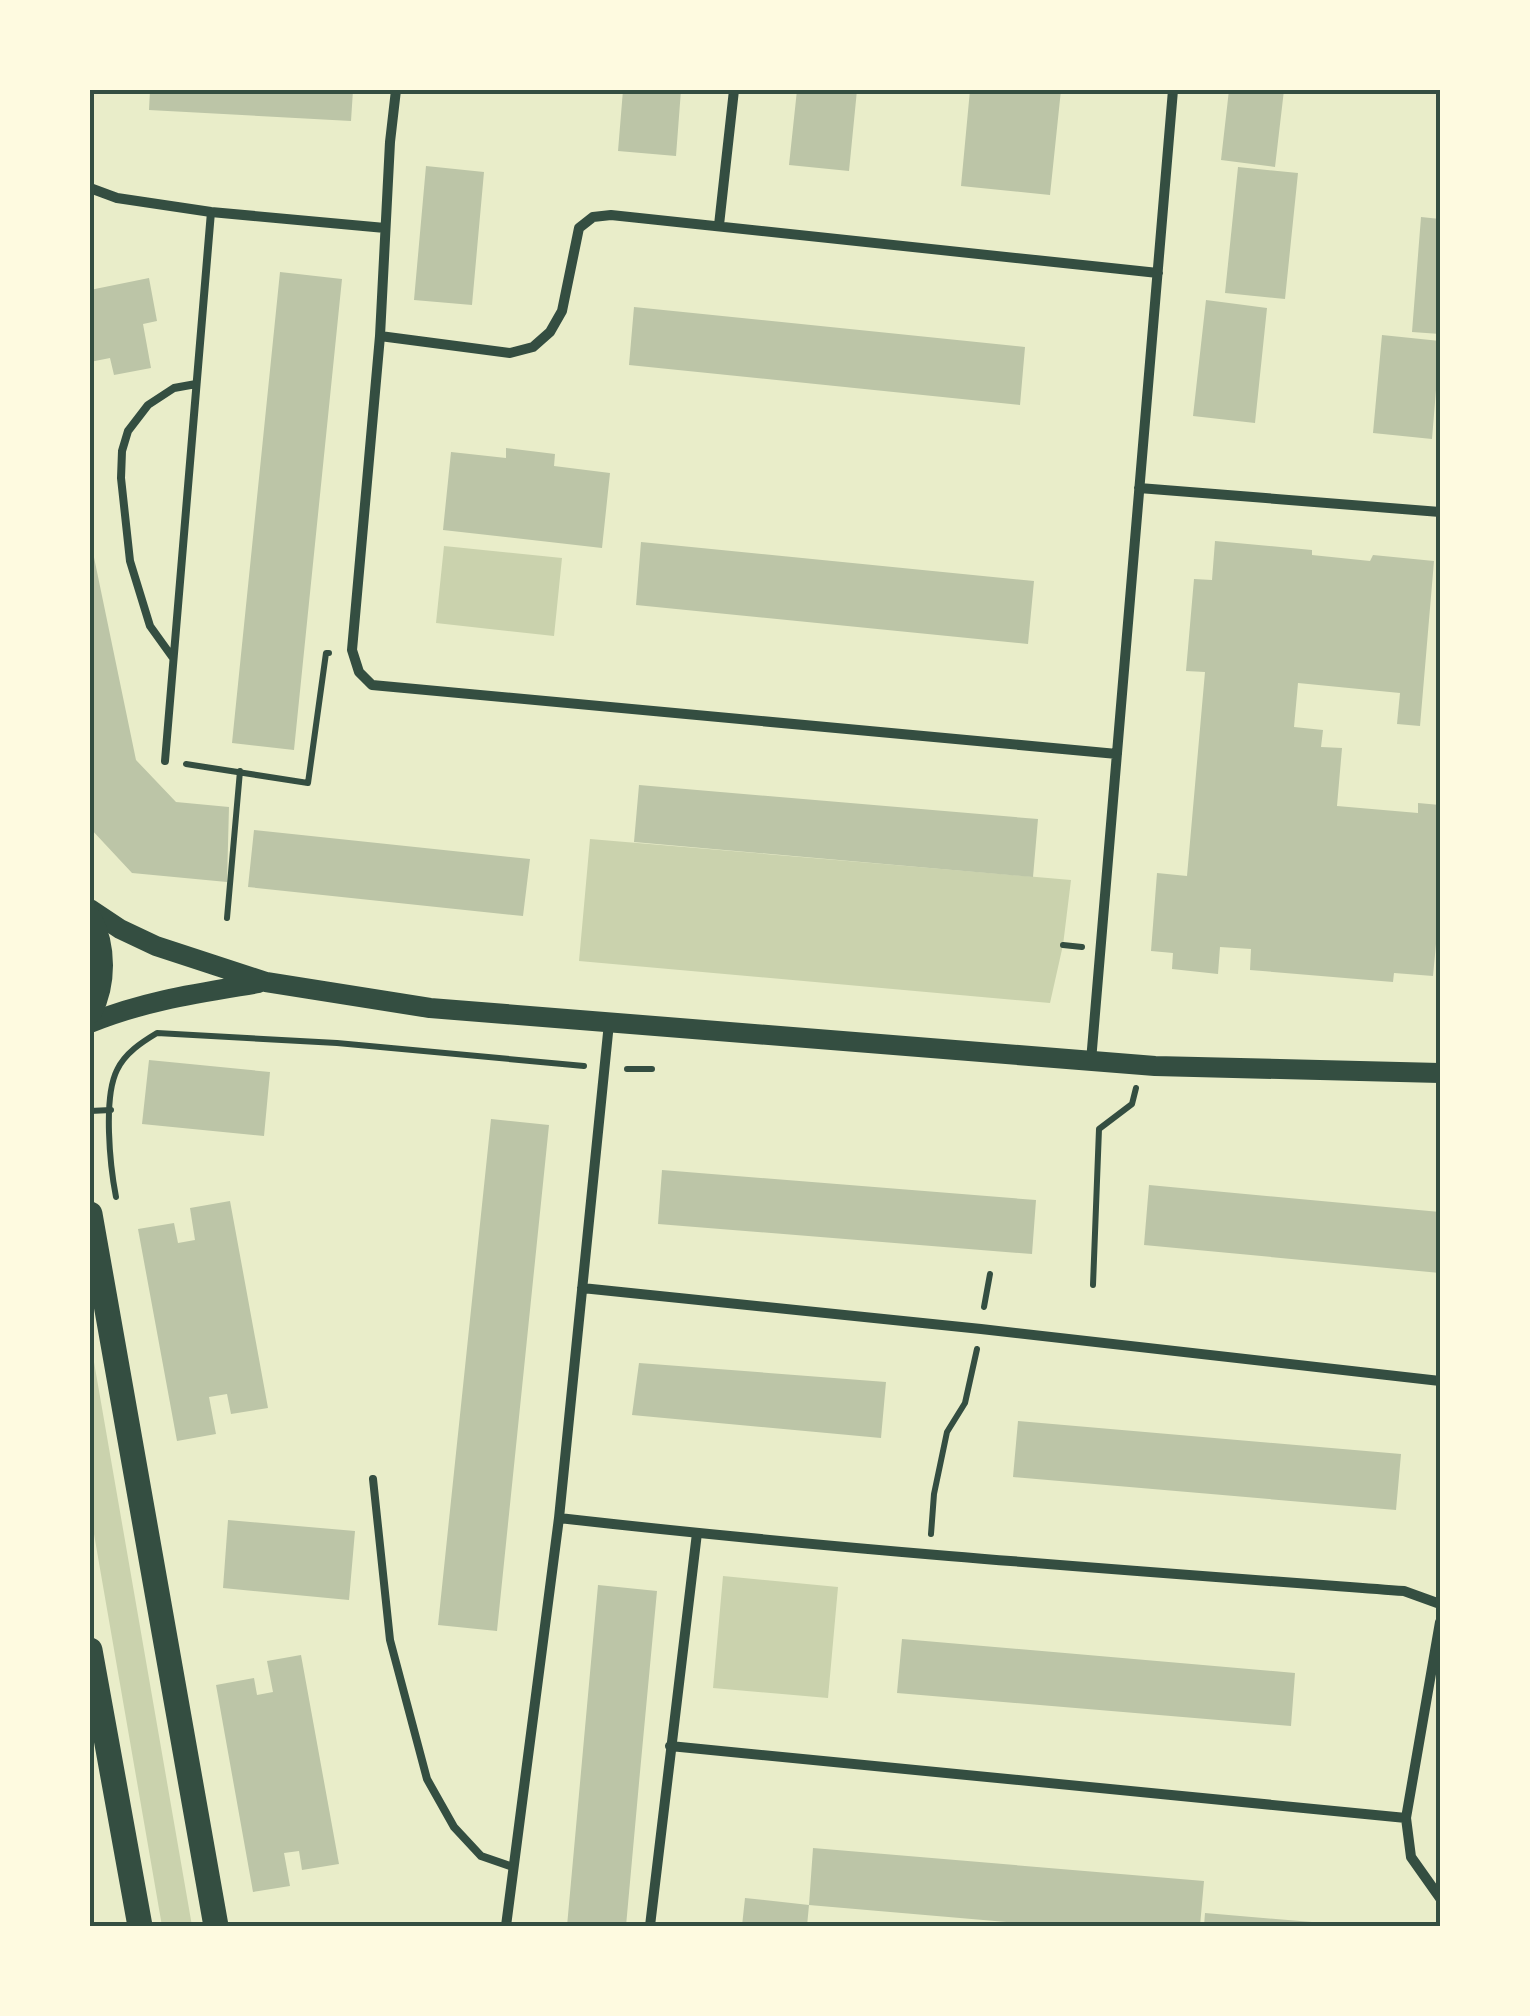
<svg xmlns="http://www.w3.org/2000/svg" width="1530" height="2016" viewBox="0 0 1530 2016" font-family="Karla,sans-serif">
<rect width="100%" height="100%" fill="#e9edc9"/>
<!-- green -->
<path fill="#cad2ad" d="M444,546L562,558L554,636L436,623Z
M590,839L1071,880L1063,945L1050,1003L579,961Z
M90,1339L192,1926H162L90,1511Z
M723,1576L838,1587L828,1698L713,1688Z"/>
<!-- building -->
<path fill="#bcc5a7" d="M150,90H353L351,121L149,110Z
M623,90H681L676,156L618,151Z
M797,90H857L849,171L789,165Z
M970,90H1061L1050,195L961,186Z
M1229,90H1284L1275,167L1221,160Z
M426,166L484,172L472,305L414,300Z
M1238,167L1298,173L1285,299L1225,293Z
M1421,217L1440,219V334L1412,332Z
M280,272L342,279L294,750L232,743Z
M149,278L157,321L143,324L151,368L114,375L110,358L90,362V290Z
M1206,300L1267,308L1255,423L1193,416Z
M634,307L1025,347L1020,405L629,365Z
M1382,335L1440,341L1432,439L1373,433Z
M506,448L555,454L554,466L610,473L602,548L443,530L451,452L506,458Z
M90,538L136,760L176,802L229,807L227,882L132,873L90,828Z
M1215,541L1312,550V555L1370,561L1373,555L1434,561L1420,726L1397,724L1400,693L1298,683L1294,727L1323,730L1321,747L1342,748L1337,806L1418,813V803L1440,805V945L1436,944L1433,976L1394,973L1393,982L1250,970L1251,949L1220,947L1218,974L1172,969L1173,953L1151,951L1157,873L1187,876L1205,672L1186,671L1194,579L1212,580Z
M641,542L1034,581L1028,644L636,605Z
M639,785L1038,819L1033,877L634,842Z
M254,830L530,859L523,916L248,887Z
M149,1060L270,1072L264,1136L142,1124Z
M491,1119L549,1125L497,1631L438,1625Z
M662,1170L1036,1200L1032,1254L658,1224Z
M1149,1185L1440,1212V1273L1144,1245Z
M230,1201L268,1408L231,1414L227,1394L209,1397L216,1434L177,1441L138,1229L174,1223L178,1243L195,1240L190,1208Z
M639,1363L886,1382L881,1438L632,1415Z
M1018,1421L1401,1454L1396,1510L1013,1477Z
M228,1520L355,1531L349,1600L223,1588Z
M598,1585L657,1591L640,1772L626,1926H567Z
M902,1639L1295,1673L1291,1726L897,1693Z
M301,1655L339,1864L302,1870L299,1851L284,1853L290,1886L253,1892L216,1685L254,1678L257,1695L273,1692L267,1661Z
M813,1848L1204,1881L1200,1926H1053L809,1905L807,1926H742L745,1898L809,1905Z
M1205,1913L1324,1923V1926H1204Z"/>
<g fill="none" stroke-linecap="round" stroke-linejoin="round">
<!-- path -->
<path stroke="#344e41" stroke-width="6" d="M186,764L308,783L326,653H329
M227,918L240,771
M1063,945L1082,947
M627,1069H652
M90,1111L111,1110
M116,1197C110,1166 103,1098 117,1070C125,1053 142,1042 157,1033L337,1043L584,1066
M1093,1285L1099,1129L1132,1104L1136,1088
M984,1307L990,1274
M931,1534L934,1494L947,1432L965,1403L977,1349"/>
<!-- service -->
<path stroke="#344e41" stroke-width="8" d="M173,658L150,626L130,561L121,478L122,451L128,431L148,405L174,388L196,384
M165,761L211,212
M373,1479L390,1640L427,1779L454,1827L481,1856L513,1867"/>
<!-- minor -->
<path stroke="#344e41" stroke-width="10" d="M396,90L390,142L380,336L352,650L359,672L372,685L1117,754
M90,188L117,198L211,212L385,228
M719,225L734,90
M380,336L510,353L533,347L550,332L562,311L579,228L593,217L611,215L1158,273
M1139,488L1440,512
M1091,1061L1173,90
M582,1288L981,1329L1440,1381
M559,1518C840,1550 1122,1570 1404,1591L1440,1604
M1440,1622L1406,1818L1411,1857L1440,1898
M670,1746L1406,1818
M506,1926L559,1518L609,1023
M650,1926L697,1533"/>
<!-- secondary -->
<path stroke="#344e41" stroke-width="20" d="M90,909L120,929L156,946L266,982L430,1008L1155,1066L1440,1073
M90,1023C147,1000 200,993 259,983"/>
<!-- primary -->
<path stroke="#344e41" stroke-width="25" d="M90,920C104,947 104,983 90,1011
M90,1214L216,1926
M90,1650L140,1926"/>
</g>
<!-- border -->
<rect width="1530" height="2016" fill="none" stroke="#fefae0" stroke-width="185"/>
<rect x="92" y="92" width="1346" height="1832" fill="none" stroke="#344e41" stroke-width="4"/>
</svg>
